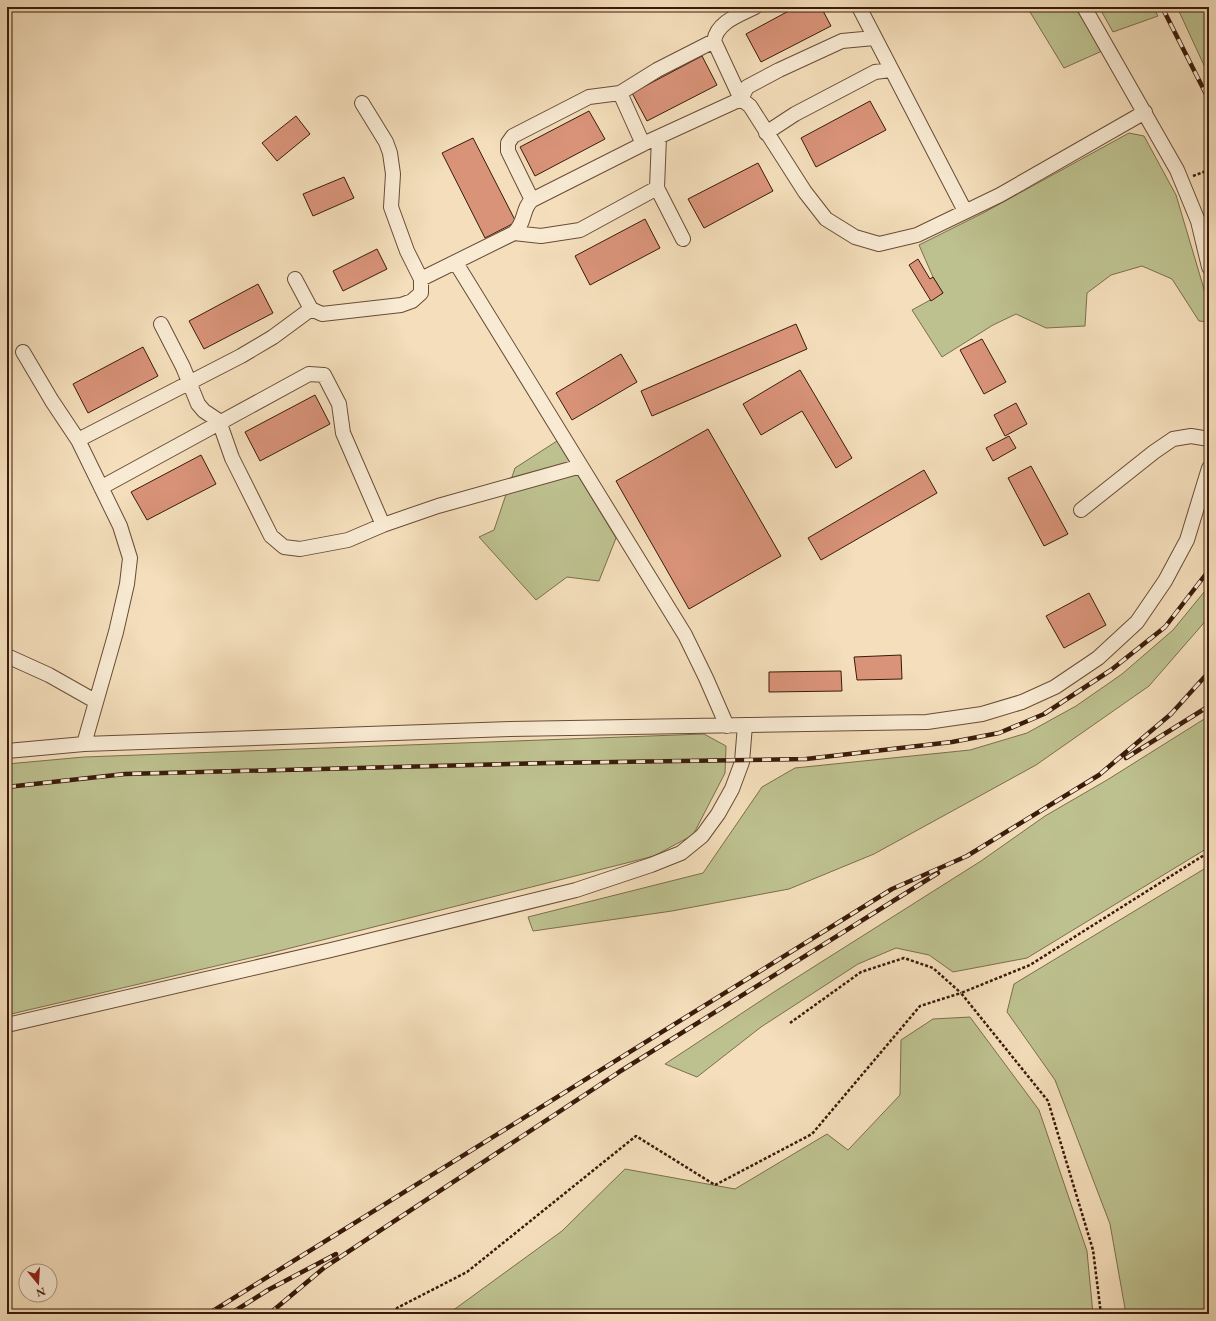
<svg xmlns="http://www.w3.org/2000/svg" width="1216" height="1321" viewBox="0 0 1216 1321" font-family="'EB Garamond',serif">
<rect width="100%" height="100%" fill="#f4debb"/>
<filter id="stains"><feTurbulence type="fractalNoise" baseFrequency=".005" numOctaves="4"/><feColorMatrix values="0 0 0 0 .2 0 0 0 0 .09 0 0 0 0 .02 0 0 0 .5 -.17"/></filter>
<radialGradient id="worn" r=".72"><stop offset=".6" stop-color="#630" stop-opacity="0"/><stop offset="1" stop-color="#630" stop-opacity=".3"/></radialGradient>
<!-- green -->
<path fill="#bdc18f" stroke="#7c6e4c" d="M1027,7H1075L1102,51L1064,68Z
M1099,7H1153L1158,16L1113,32Z
M1177,7H1209V76Z
M1129,133L1144,136L1176,195L1204,289L1209,322L1199,321L1172,279L1142,266L1111,275L1087,293L1085,326L1046,328L1016,314L993,325L942,357L912,310L943,293L933,277L919,245L985,212Z
M557,441L616,538L599,581L567,577L536,600L479,537L494,530L515,468Z
M1209,586V617L1149,686L1036,765L874,854L789,889L672,911L533,931L528,917L703,873L762,787L795,768L970,750L1027,733L1076,706L1122,674L1173,630Z
M1209,716V842L1206,849L1027,958L953,972L929,955L896,948L858,964L761,1027L697,1077L665,1064L777,990L981,861L1045,816L1107,780Z
M704,734L726,746L725,773L693,835L654,856L267,954L7,1015V764L84,757Z
M1209,866V1314H1126L1110,1224L1055,1080L1007,1012L1014,984Z
M970,1017L1039,1110L1087,1251L1093,1314H448L562,1231L625,1169L735,1189L827,1134L848,1150L900,1095L901,1040L933,1019Z"/>
<!-- building -->
<path fill="#d99379" stroke="#3a1b0a" d="M796,7H821L831,26L761,62L746,34Z
M702,56L717,85L647,121L632,93Z
M870,101L886,130L816,167L801,138Z
M589,111L605,139L535,176L520,147Z
M296,116L310,134L277,161L262,143Z
M473,138L516,222L485,238L442,153Z
M758,163L773,191L704,228L688,199Z
M344,177L354,198L313,216L303,194Z
M645,219L660,248L590,285L575,256Z
M377,249L387,269L343,291L333,271Z
M918,259L930,279L933,277L943,293L931,301L909,265Z
M258,284L273,313L204,349L189,321Z
M796,324L807,349L652,416L641,391Z
M982,339L1006,382L984,394L960,350Z
M143,347L158,376L88,413L73,384Z
M621,354L637,382L572,420L556,393Z
M800,370L852,458L836,468L802,411L761,435L743,404Z
M315,395L330,424L260,461L245,432Z
M1016,403L1027,424L1005,436L994,415Z
M708,429L781,556L689,609L616,481Z
M1009,436L1016,448L993,461L986,448Z
M201,455L216,484L147,520L131,492Z
M1031,466L1068,534L1044,546L1008,478Z
M924,470L937,493L821,560L808,538Z
M1089,593L1106,625L1064,648L1046,616Z
M901,655L902,679L857,680L854,657Z
M841,671L842,691L769,692V672Z"/>
<g fill="none" stroke-linecap="round" stroke-linejoin="round">
<defs>
<path id="minor" d="M859,7L965,211
M1084,7L1177,170L1198,221L1209,267
M620,93L643,144
M741,99L747,87L779,70L842,41L874,38
M741,99L714,41C717,22 739,15 755,7
M362,103L386,142L390,153L393,174L391,207L407,251L421,279
M766,133L795,114L875,72L890,70
M659,137L657,188L683,239
M532,200L508,151V143L513,136L589,97L620,93L657,70L714,41
M514,233L541,236L580,230L657,188
M456,263L685,635L706,678L727,726
M295,279L311,309L322,314L401,305L412,301L421,293V279L514,233C526,222 522,208 532,200L643,144L741,99L750,106L805,192L826,219L855,237L879,244L917,235L1000,195L1145,112
M161,324L183,367L198,404L204,411L219,421L232,458L271,536L284,547L300,549L348,540L383,525L438,506L581,466
M23,352L52,401L78,440L120,526L130,558L127,584L116,632L84,744
M78,440L241,356L273,337L311,309
M102,487C171,450 240,411 309,374L324,375L339,404L343,433L383,525
M1081,510L1154,452L1173,439L1191,436L1209,439
M7,656L49,675L95,701
M7,751L84,744L510,729L927,722L982,714L1022,702L1055,687L1098,658L1137,622L1165,581L1187,540L1209,468
M7,1025L331,950L576,890L651,865L681,853L702,836L718,814L732,789L742,762L745,725"/>
</defs>
<!-- minor casing -->
<use href="#minor" stroke="#684c36" stroke-width="16"/>
<!-- path -->
<path stroke="#3a1b0a" stroke-width="2.5" stroke-dasharray="3 2" stroke-linecap="butt" d="M1193,176L1209,170
M790,1023L861,972L904,958L933,968L961,993
M395,1314L397,1308L467,1272L636,1136L715,1185L812,1134L920,1006L961,993
M1101,1314L1093,1250L1048,1101L961,993L1030,965L1209,852"/>
<!-- minor -->
<use href="#minor" stroke="#f8ead3" stroke-width="14"/>
<defs>
<path id="rail" d="M1162,7L1209,100
M1126,758L1209,706
M7,787L125,774L549,763L806,759L952,742L999,733L1044,714L1111,670L1165,627L1209,570
M208,1314L892,889L967,856L1099,775L1171,714L1209,672
M230,1314L268,1290L336,1254
M269,1314L325,1267L619,1072L938,873"/>
</defs>
<!-- rail casing -->
<use href="#rail" stroke="#3a1b0a" stroke-width="4.5"/>
<!-- rail -->
<use href="#rail" stroke="#f8ead3" stroke-width="3" stroke-dasharray="9" stroke-linecap="butt"/>
</g>
<!-- margin -->
<rect width="1216" height="1321" fill="none" stroke="#f4debb" stroke-width="24"/>
<rect x="8" y="8" width="1200" height="1305" fill="none" stroke="#3a1b0a" stroke-width="2"/>
<rect x="12" y="12" width="1192" height="1297" fill="none" stroke="#3a1b0a"/>
<!-- north arrow -->
<g transform="translate(38 1283) rotate(162)"><circle r="19" fill="#f8ead3" stroke="#ac9783"/>
<path d="M0-3L7 15L0 10L-7 15Z" fill="#8f2418"/>
<text y="-6" font-size="11" font-weight="bold" text-anchor="middle" fill="#3a1b0a">N</text>
</g>
<rect width="100%" height="100%" filter="url(#stains)"/>
<rect width="100%" height="100%" fill="url(#worn)"/>
</svg>
